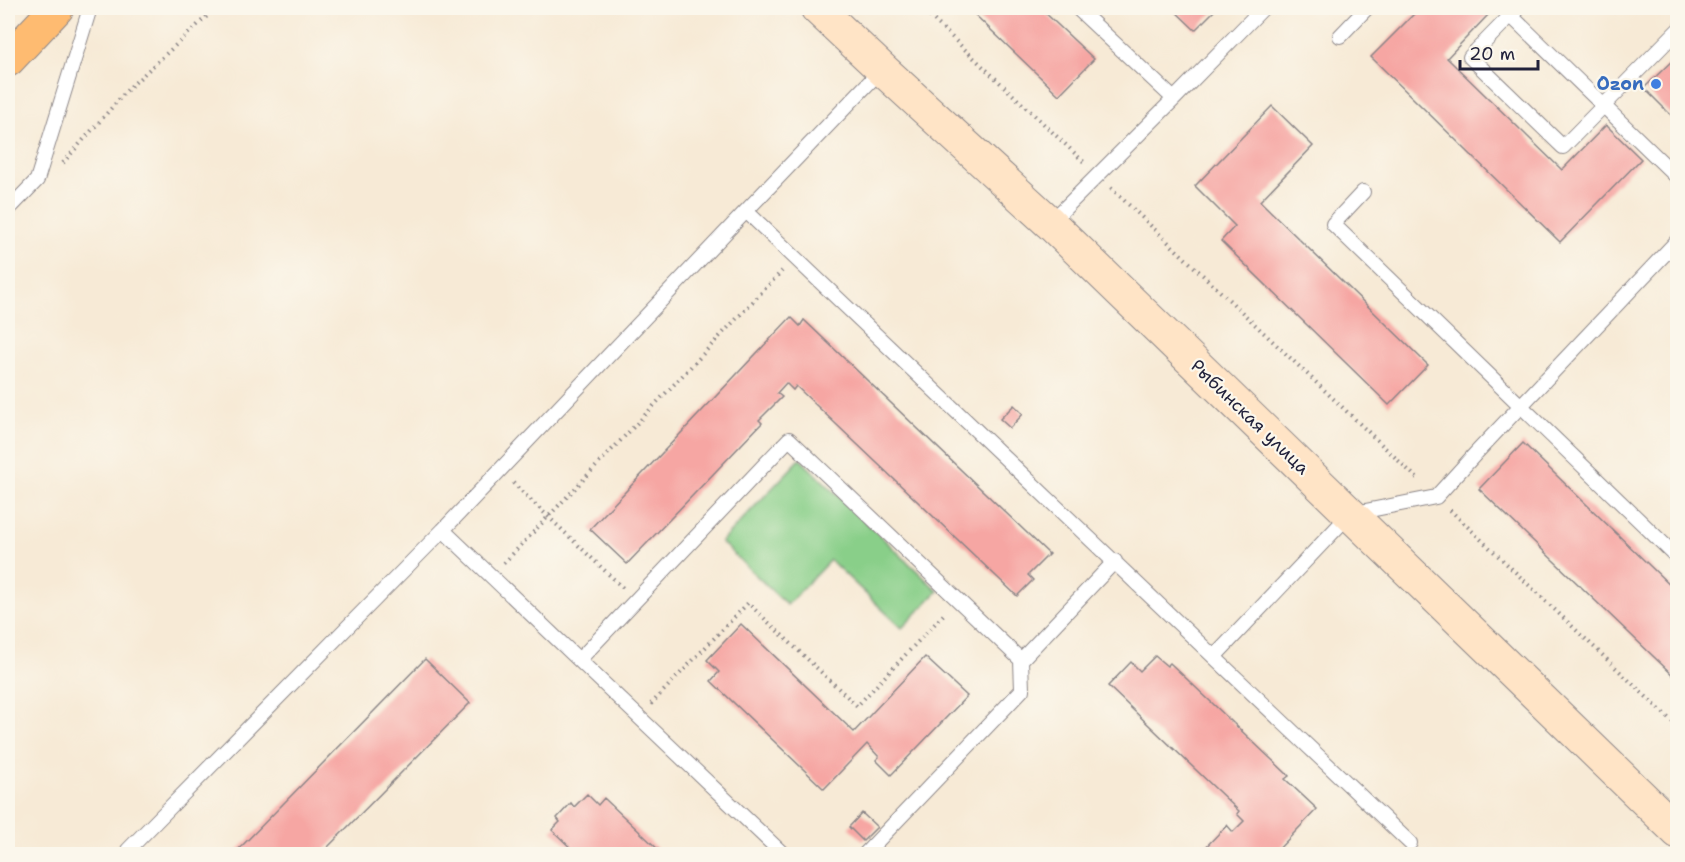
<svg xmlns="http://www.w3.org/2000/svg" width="1685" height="862" viewBox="0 0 1685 862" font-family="'Shantell Sans',sans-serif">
<rect width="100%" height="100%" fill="#fbf7ec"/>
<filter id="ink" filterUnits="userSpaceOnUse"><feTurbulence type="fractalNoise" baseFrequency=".0167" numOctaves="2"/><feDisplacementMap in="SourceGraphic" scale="12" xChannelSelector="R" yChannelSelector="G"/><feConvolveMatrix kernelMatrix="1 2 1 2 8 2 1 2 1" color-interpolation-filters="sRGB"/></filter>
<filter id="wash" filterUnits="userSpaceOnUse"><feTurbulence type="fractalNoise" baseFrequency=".008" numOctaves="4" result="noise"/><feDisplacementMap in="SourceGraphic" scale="24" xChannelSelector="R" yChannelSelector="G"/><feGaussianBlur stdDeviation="1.35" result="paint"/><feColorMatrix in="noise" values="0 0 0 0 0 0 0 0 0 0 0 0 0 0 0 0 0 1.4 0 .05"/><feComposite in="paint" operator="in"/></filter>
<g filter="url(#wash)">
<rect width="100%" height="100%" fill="#f7ead6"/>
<!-- green -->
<path fill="#89cf89" stroke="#567862" stroke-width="1.5" d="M800,459L938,591L902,628L830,560L787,605L721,542Z"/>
<g id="blocks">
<!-- building -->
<path fill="#f6a6a3" d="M968,8H1040L1094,59L1059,95Z
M1172,8H1217L1195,30Z
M1420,8H1481L1488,15L1447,58L1562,170L1606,125L1641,159L1560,242L1371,57Z
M1678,55V122L1644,88Z
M1272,106L1313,146L1260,201L1428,365L1389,405L1221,241L1235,226L1195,186Z
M791,317L800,326L804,320L1049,554L1028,575L1033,580L1017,596L796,386L793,390L786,383L777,393L782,397L759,420L762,423L627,564L590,529Z
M1014,405L1023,414L1010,428L1000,419Z
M1523,443L1678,593V680L1479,489Z
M741,624L854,732L925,657L967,696L891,775L876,760L879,757L867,744L824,789L711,681L719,672L707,660Z
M1155,656L1167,666L1170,663L1289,776L1285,779L1317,809L1274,854H1199L1227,825L1233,832L1244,821L1237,814L1239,811L1108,686L1131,662L1140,671Z
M425,659L470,703L321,854H234Z
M587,794L598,805L604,798L663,854H577L552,830L560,822L557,818L571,803L574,807Z
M862,813L877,827L863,841L849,827Z"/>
</g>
</g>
<g filter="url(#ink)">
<use href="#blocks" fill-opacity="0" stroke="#8c8688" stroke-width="1.5"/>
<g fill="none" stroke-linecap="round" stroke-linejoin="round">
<defs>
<path id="lane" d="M1077,8L1174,99
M1503,8L1678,178
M1518,8L1470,57L1563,147L1678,30
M1340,36L1367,8
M882,69L746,211L1214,657L1350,514L1436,497L1477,452L1678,240
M1363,192L1333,224L1678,558
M8,210L37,180L90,8
M746,211L443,530L579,660L789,439L1021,660L1115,561
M1050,223L1174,99L1263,8
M1214,657L1410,843
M579,660L783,854
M133,854L128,850L443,530
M865,854L1022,690L1021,660"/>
<path id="secondary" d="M817,8L882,69L1050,223L1678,832"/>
<path id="primary" d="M8,60L57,8"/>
</defs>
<!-- lane casing -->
<use href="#lane" stroke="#8c8688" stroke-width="16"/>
<!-- secondary casing -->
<use href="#secondary" stroke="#8c8688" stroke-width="35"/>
<!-- primary casing -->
<use href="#primary" stroke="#8c8688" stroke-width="35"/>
<!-- path -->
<path stroke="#8c8688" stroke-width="4" stroke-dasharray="1.5 4.5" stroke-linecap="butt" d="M921,8L1084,162
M63,163L129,88L216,8
M1111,188L1419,480
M513,483L623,588
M1450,510L1678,727
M504,563L782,271
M651,704L748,603L857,706L945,613"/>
<!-- lane -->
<use href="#lane" stroke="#fff" stroke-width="14"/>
<!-- secondary -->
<use href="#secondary" stroke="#ffe4c6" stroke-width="33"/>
<!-- primary -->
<use href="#primary" stroke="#febb71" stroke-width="33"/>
</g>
</g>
<!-- markers -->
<circle fill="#3f7fe0" stroke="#fbf7ec" stroke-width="2" cx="1656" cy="84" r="6"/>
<g text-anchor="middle" stroke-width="4.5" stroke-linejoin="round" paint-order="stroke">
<!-- shop labels -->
<g font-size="18" font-weight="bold" fill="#366cbe" stroke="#fbf7ec" text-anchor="end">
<text x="1644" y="90">Ozon</text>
</g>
<!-- street labels -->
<g font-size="18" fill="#22223b" stroke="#fbf7ec">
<text transform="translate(1250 417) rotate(44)" y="6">Рыбинская улица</text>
</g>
</g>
<!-- margin -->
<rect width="1685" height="862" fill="none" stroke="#fbf7ec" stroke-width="30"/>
<!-- scale -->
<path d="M1460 60v9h78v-9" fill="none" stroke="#22223b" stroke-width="3"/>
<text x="1469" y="60" font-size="18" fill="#22223b" stroke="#fbf7ec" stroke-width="4.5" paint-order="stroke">20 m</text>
</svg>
